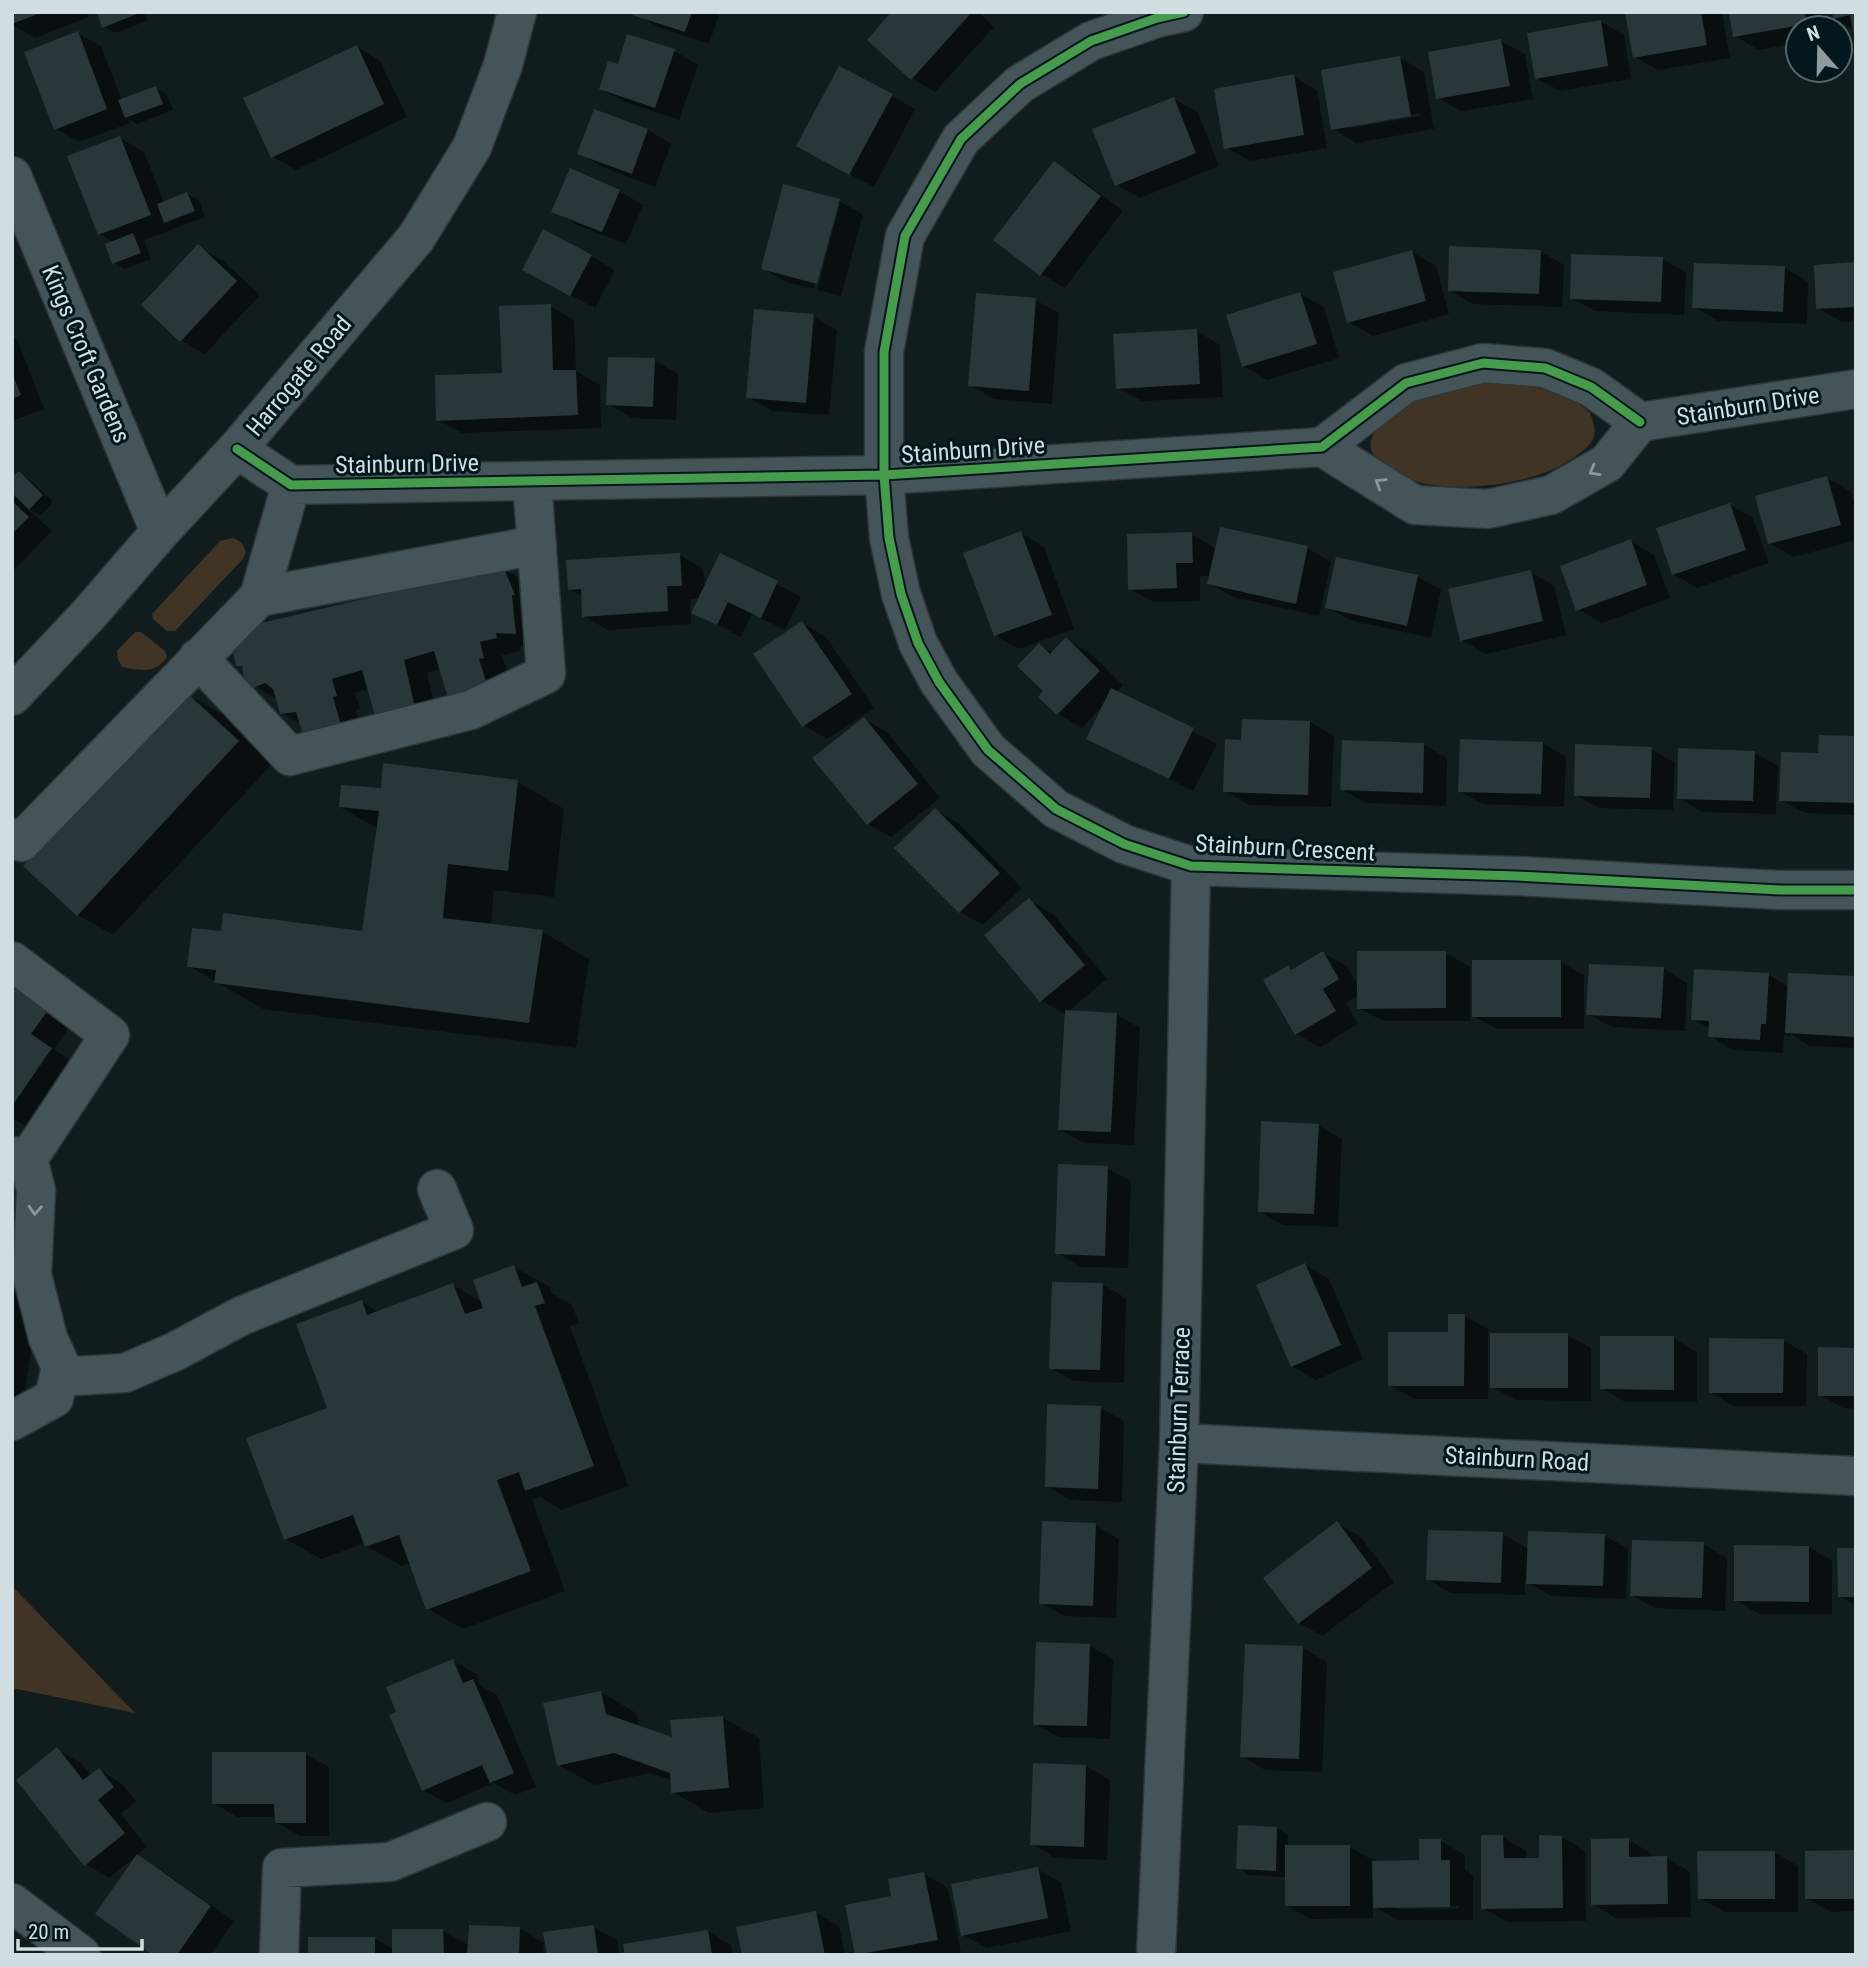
<svg xmlns="http://www.w3.org/2000/svg" width="1868" height="1967" viewBox="0 0 1868 1967" font-family="'Roboto Condensed',sans-serif">
<rect width="100%" height="100%" fill="#111c1f"/>
<!-- green -->
<path fill="#413424" d="M1485,383C1523,385 1561,386 1590,413C1601,439 1591,446 1570,460C1528,489 1414,502 1377,460C1349,429 1420,397 1443,390C1457,387 1471,385 1485,383Z
M233,538C241,541 244,545 246,553L242,560L175,631H167L153,619L152,614L220,541Z
M135,632H141L165,651L167,657C155,675 140,670 122,667L118,659L117,651Z
M12,1586L135,1713L12,1688Z"/>
<!-- shadow -->
<path fill="#0007" fill-rule="evenodd" d="M12,12H87L89,17L35,38L12,24Z
M98,12H144L147,21L115,33L104,26Z
M634,12H720L709,44L658,27Z
M894,12H978L994,27L935,92L912,78Z
M1631,12H1718L1722,14L1730,58L1658,70L1634,57Z
M1731,12H1826L1828,28H1798V43L1759,50L1735,36Z
M1856,12V32L1835,18Z
M1600,21L1624,35L1631,79L1560,91L1536,78Z
M77,33L101,46L122,101L156,88L167,94L173,110L137,124L129,119L130,123L79,142L55,128Z
M1501,41L1525,54L1533,99L1461,111L1438,98Z
M357,47L380,61L407,117L296,170L272,156Z
M674,51L698,65L679,120L625,102L601,89L619,67Z
M1400,58L1424,72L1434,129L1356,143L1333,129ZM1419,113L1420,116L1351,128V125Z
M1293,76L1317,90L1327,148L1250,161L1226,147Z
M892,96L915,109L874,187L821,159Z
M1174,99L1198,113L1219,166L1140,198L1116,184Z
M595,111L648,130L671,144L655,187L603,167L579,153Z
M120,138L144,152L164,203L187,194L199,200L205,217L144,240L151,259L125,269L114,262L113,242L99,234Z
M1054,163L1078,177L1123,211L1065,288L1041,274Z
M619,191L643,205L626,244L577,225L554,211Z
M839,201L863,214L841,296L817,290L840,204H837L814,289L786,282L763,268Z
M198,247L222,260L260,295L205,354L181,340Z
M1540,251L1564,265L1562,307L1473,304L1449,290Z
M1412,252L1436,266L1449,314L1373,336L1349,322Z
M591,256L615,270L595,308L547,283Z
M1662,259L1686,273L1684,315L1595,311L1571,298Z
M1856,264V321L1842,322L1818,308Z
M1785,268L1808,282L1807,324L1718,321L1694,307Z
M1300,294L1324,307L1339,358L1267,380L1243,366Z
M1035,300L1059,313L1052,404L994,399L970,385Z
M550,306L574,320L576,371L600,385L601,428L462,433L438,420L504,374Z
M813,316L837,330L829,415L772,411L748,397Z
M1197,331L1220,345L1223,397L1142,401L1118,388Z
M12,336L17,339L44,409L12,421Z
M654,360L678,374L676,420L632,418L608,404Z
M19,473L30,480L53,502L41,515L28,509L52,531L12,572V494L14,495Z
M1827,478L1851,492L1856,509V540L1794,557L1770,543Z
M1730,505L1753,518L1769,563L1697,588L1673,574Z
M1021,533L1044,547L1074,629L1019,649L995,635Z
M1191,534L1217,549L1307,548L1331,562L1319,616L1233,597L1209,583L1211,576H1200V601L1154,602L1130,589Z
M1631,541L1654,555L1670,598L1602,623L1578,609Z
M680,555L703,569L705,588L721,555L801,597L785,630L752,614L741,637L693,612L700,599H690L691,624L608,630L584,616L583,597L569,589Z
M502,568L526,582L539,646H519L520,651L502,655L507,671L502,673L510,701L441,669L427,673L438,720L369,688L355,693L360,709L356,710L364,738L327,745L303,731L301,724L282,713L278,700L254,686L244,668L238,665Z
M1531,572L1554,586L1566,635L1486,654L1462,640Z
M1418,577L1441,590L1431,638L1350,620L1327,607Z
M802,623L826,637L874,708L827,739L803,725Z
M1067,639L1090,653L1123,685L1116,692L1217,744L1193,791L1088,738L1103,705L1082,728L1058,714L1045,691L1040,646L1053,653Z
M186,694L222,714L274,762L113,935L78,915Z
M864,719L888,733L940,798L891,837L868,824Z
M1310,722L1334,736L1331,807L1249,805L1225,791L1243,742Z
M1856,738V815L1805,813L1781,800L1820,755Z
M1543,743L1566,757L1564,807L1483,804L1459,791Z
M1424,745L1447,758L1446,806L1366,803L1342,789Z
M1651,749L1675,763L1673,810L1599,808L1575,795Z
M1754,753L1778,766L1776,814L1702,812L1679,798Z
M518,782L564,809L554,897L494,890L491,925L543,932L589,959L576,1048L263,1009L189,966L223,933H363L379,829L340,807L383,789Z
M936,810L959,824L1022,888L983,925L960,912Z
M1029,900L1053,914L1107,979L1067,1012L1117,1015L1140,1028L1134,1145L1084,1143L1060,1130L1066,1015L1041,1000Z
M1323,953L1347,966L1359,987L1446,953L1470,967V1021H1383L1359,1008V995L1346,1003L1358,1024L1320,1047L1296,1034L1289,967L1294,970Z
M1561,962L1584,975V1029H1497L1474,1016Z
M1664,969L1687,983L1685,1031L1612,1027L1588,1014Z
M1769,975L1789,987L1856,978V1048L1810,1046L1790,1034V1036H1784L1783,1053L1733,1050L1710,1036V1029L1693,1019Z
M12,996L74,1021L54,1049L75,1063L30,1129L12,1118Z
M1318,1125L1342,1139L1338,1227L1283,1225L1259,1211Z
M1107,1168L1131,1181L1128,1268L1081,1267L1057,1253Z
M12,1215L48,1236L18,1438L12,1437Z
M1305,1265L1329,1279L1363,1359L1316,1380L1292,1366Z
M514,1267L550,1287L551,1293L572,1305L579,1323L570,1326L628,1486L562,1510L540,1497L532,1500L565,1591L463,1629L428,1609L411,1563L402,1566L366,1546L365,1543L321,1559L285,1539L329,1409L362,1302L380,1313L453,1285L483,1303Z
M1103,1285L1126,1298L1124,1383L1074,1381L1051,1368Z
M1465,1316L1488,1329V1399H1414L1390,1385L1450,1334Z
M1567,1335L1591,1348V1401L1516,1400L1492,1387Z
M1673,1338L1697,1352V1402H1625L1602,1388Z
M1783,1340L1807,1354L1806,1406H1734L1710,1392Z
M1856,1349V1409L1843,1408L1820,1395Z
M1101,1408L1124,1421L1122,1502L1070,1500L1047,1486Z
M1337,1523L1361,1537L1394,1582L1322,1636L1299,1623Z
M1095,1525L1119,1539L1116,1618L1065,1616L1041,1603Z
M1502,1534L1529,1549L1604,1535L1628,1549L1626,1599L1551,1596L1525,1581V1595L1451,1593L1428,1579Z
M1703,1544L1727,1558L1725,1611L1655,1608L1631,1595Z
M1809,1547L1832,1561V1614H1759L1735,1600Z
M1856,1549V1606L1840,1596Z
M1090,1646L1113,1659L1110,1739L1059,1737L1035,1724Z
M1303,1648L1327,1662L1322,1772L1265,1770L1242,1756Z
M453,1661L477,1674L481,1686L497,1695L536,1787L515,1795L494,1783L447,1803L423,1790L399,1713Z
M601,1692L636,1713L640,1728L674,1740L723,1718L759,1738L764,1808L709,1813L673,1792L672,1780L651,1773L594,1785L559,1765Z
M57,1749L81,1763L91,1776L99,1770L122,1784L136,1801L121,1814L147,1847L109,1878L85,1864Z
M305,1754L329,1767V1836H300L276,1822V1817H237L214,1803Z
M1086,1766L1110,1780L1107,1860L1055,1858L1032,1844Z
M1277,1828L1288,1835V1847H1349L1373,1860V1863L1421,1862L1441,1841L1465,1855V1870L1473,1875V1920H1398L1373,1906V1918L1310,1919L1286,1905V1877L1249,1875L1238,1868ZM1396,1906H1459V1909H1396Z
M1503,1837L1526,1851L1527,1860H1541L1562,1837L1585,1851L1586,1921L1507,1922L1483,1908Z
M1629,1840L1652,1854V1858H1667L1690,1872L1691,1917L1616,1918L1593,1904Z
M1774,1852L1798,1866V1912H1724L1700,1898Z
M1856,1852V1911L1831,1912L1807,1898Z
M138,1857L161,1870L234,1921L210,1955H156Z
M1037,1869L1061,1882L1071,1931L987,1948L963,1935Z
M924,1874L948,1888L961,1953L951,1955H857L847,1907L893,1897Z
M816,1913L839,1926L845,1955H743Z
M594,1927L617,1940L619,1955H548Z
M520,1929L544,1943L543,1955H309L374,1938L394,1950L443,1931L470,1946Z
M708,1931L731,1945L733,1955H627Z"/>
<!-- building -->
<path fill="#29373a" d="M12,12H43L12,24Z
M97,12H136L137,14L102,28Z
M633,12H692L685,32L632,15Z
M891,12H972L911,80L867,40Z
M1625,12H1701L1707,45L1633,58Z
M1729,12H1805L1807,24L1733,37Z
M1832,12H1856V31L1853,32L1850,15L1833,19Z
M1601,20L1608,66L1535,79L1527,33Z
M78,31L107,109L54,130L24,52Z
M627,34L675,49L655,108L599,89L608,61L618,64Z
M1501,39L1510,86L1436,99L1428,52Z
M357,45L384,104L271,158L243,98Z
M1400,56L1411,116L1331,130L1321,70Z
M839,66L893,94L849,175L796,146Z
M1294,74L1304,135L1224,149L1214,89Z
M156,86L163,104L125,118L118,100Z
M1174,97L1196,153L1115,186L1092,129Z
M594,109L648,129L632,174L577,154Z
M120,136L151,215L98,235L67,156Z
M1054,161L1101,196L1040,276L993,240Z
M570,168L620,190L602,232L551,212Z
M783,184L840,199L817,284L761,269Z
M187,192L195,211L164,223L157,204Z
M543,229L592,255L570,296L522,270Z
M133,233L141,253L112,264L105,244Z
M198,244L237,281L180,342L141,305Z
M1449,246L1541,250L1539,294L1448,291Z
M1412,250L1426,301L1347,323L1333,272Z
M1571,254L1663,257L1661,302L1570,299Z
M1856,262V307L1816,309L1814,265Z
M1694,263L1785,266L1783,312L1692,308Z
M1300,292L1317,344L1242,367L1226,315Z
M976,293L1036,298L1029,391L968,386Z
M551,304L553,370H576L578,415L436,421L435,375L502,373L499,306Z
M754,309L814,314L806,403L746,398Z
M1197,329L1200,384L1116,389L1113,334Z
M608,357L655,358L653,407L606,405Z
M12,373L21,395L12,399Z
M19,471L43,495L29,510L12,493V477Z
M1827,476L1841,525L1768,544L1755,496Z
M12,501L29,517L12,534Z
M1730,503L1746,550L1672,575L1656,528Z
M1220,527L1308,546L1296,604L1207,584Z
M1021,531L1052,615L994,636L963,553Z
M1192,532L1193,563H1176L1177,588L1128,590L1127,534Z
M1631,539L1647,585L1576,611L1560,566Z
M680,553L682,586H667L668,611L582,617L581,589L568,590L566,560Z
M720,553L778,581L761,618L728,602L717,625L691,613Z
M1336,557L1418,575L1407,626L1325,608Z
M503,566L515,595H512L516,634L496,633L497,638L480,642L484,658L479,659L488,688L448,698L434,651L404,660L415,707L375,716L362,670L332,679L337,696L333,697L341,725L302,732L296,712L280,714L273,689L265,683L253,688L244,677L242,666H236L231,644L253,625Z
M1531,570L1543,621L1460,641L1448,589Z
M802,621L852,694L802,727L753,654Z
M1066,637L1100,671L1057,715L1038,697L1043,691L1017,666L1039,643L1050,654Z
M1111,688L1194,728L1169,779L1086,739Z
M186,692L239,741L77,916L23,866Z
M864,717L918,784L867,825L812,758Z
M1242,719L1310,721L1308,795L1223,792L1225,739L1241,740Z
M1819,735L1856,736L1854,803L1779,801L1781,752L1818,753Z
M1460,739L1543,742L1541,794L1458,792Z
M1342,740L1424,743L1423,793L1340,790Z
M1575,744L1652,747L1650,798L1574,796Z
M1678,748L1755,751L1753,801L1677,799Z
M383,763L518,780L508,871L448,864L443,918L543,930L529,1023L214,983L216,970L187,967L192,928L221,931L223,913L362,931L379,811L339,807L341,785L381,788Z
M935,808L1000,873L959,913L894,848Z
M1029,898L1085,965L1040,1002L984,935Z
M1323,951L1339,979L1323,989L1336,1011L1295,1035L1263,980L1289,965L1291,970Z
M1357,951H1446V1008L1357,1009Z
M1472,960H1561V1017H1472Z
M1589,964L1664,967L1661,1018L1586,1015Z
M1694,969L1769,973L1766,1024H1761L1760,1040L1708,1037L1709,1021L1691,1020Z
M1788,973L1856,976V1037L1785,1033Z
M18,984L51,1006L31,1034L52,1048L12,1106V993Z
M1065,1010L1117,1013L1111,1132L1058,1130Z
M1261,1121L1319,1124L1314,1214L1258,1212Z
M1058,1164L1108,1166L1105,1256L1055,1254Z
M1305,1263L1341,1345L1291,1367L1256,1285Z
M514,1265L522,1287L537,1282L545,1303L535,1306L594,1466L525,1491L519,1472L497,1480L531,1571L426,1610L399,1535L365,1547L353,1515L284,1540L246,1438L327,1408L296,1324L362,1300L367,1315L453,1283L465,1314L483,1308L473,1280Z
M1052,1282L1103,1283L1100,1370L1049,1369Z
M1448,1314H1465L1464,1386H1388V1332H1448Z
M1490,1333H1568V1388H1490Z
M1600,1336H1674V1390L1600,1389Z
M1709,1338L1784,1339L1783,1393H1709Z
M1818,1347L1856,1348V1396H1818Z
M1047,1404L1101,1406L1098,1489L1045,1487Z
M1042,1521L1096,1523L1093,1606L1039,1604Z
M1337,1521L1372,1568L1298,1624L1263,1578Z
M1428,1530L1503,1532L1501,1583L1426,1580Z
M1528,1531L1605,1534L1603,1586L1526,1584Z
M1632,1540L1704,1542L1702,1598L1630,1596Z
M1734,1545L1809,1546V1602L1734,1601Z
M1837,1548H1856V1597H1838Z
M1036,1642L1090,1644L1087,1726L1033,1725Z
M1245,1644L1303,1646L1299,1759L1240,1757Z
M453,1659L463,1683L473,1679L514,1773L490,1783L482,1765L422,1791L389,1715L396,1712L386,1687Z
M601,1691L606,1714L672,1737L670,1720L723,1716L729,1788L671,1793L670,1773L614,1753L557,1766L543,1703Z
M57,1747L83,1780L99,1768L114,1787L98,1800L125,1833L84,1866L16,1780Z
M212,1752H306V1823H275L274,1804H212Z
M1033,1763L1086,1765L1084,1847L1030,1845Z
M1238,1825L1277,1827L1276,1871L1236,1869Z
M1481,1835H1503L1504,1858H1539V1835L1562,1836L1563,1908L1481,1909Z
M1629,1838V1857L1667,1856L1668,1904L1591,1905V1839Z
M1419,1839H1441V1860H1450V1907L1373,1908L1372,1861L1419,1860Z
M1285,1845H1350V1906H1285Z
M1856,1850V1899H1805V1851Z
M1697,1851H1775V1899H1698Z
M137,1854L211,1906L177,1955H153L95,1914Z
M1038,1867L1048,1918L961,1936L951,1884Z
M924,1872L938,1940L855,1955L845,1905L891,1896L888,1879Z
M816,1911L825,1955H742L736,1927Z
M469,1925L520,1927L519,1955H467Z
M594,1925L598,1955H547L543,1932Z
M392,1929H443L444,1955H392Z
M708,1930L712,1955H625L623,1944Z
M308,1937H375V1955H308Z"/>
<g fill="none" stroke-linecap="round" stroke-linejoin="round">
<defs>
<path id="minor" d="M1184,12L1157,18L1091,41L1020,84L961,139L905,236L884,352V475L889,538L901,594L918,643L939,682L988,750L1056,809L1124,844L1191,866L1517,876L1780,890H1856
M12,176L160,532
M1322,447L1415,505L1488,509L1551,495L1607,463L1640,422L1856,389
M237,449L291,485L884,475L1322,447L1406,383L1483,363L1545,368L1591,387L1640,422
M259,597L291,485
M198,658L290,756L471,710L546,674L532,481
M12,696L90,613L160,532L237,449L416,238L472,147L503,65L517,12
M12,838L21,842L259,597L537,545
M12,961L110,1035L28,1159
M12,1156L28,1159L36,1190L32,1275L48,1338L61,1367L54,1398L12,1421
M59,1377L125,1373L176,1351L241,1316L454,1230L437,1189
M1179,1443L1856,1476
M12,1903L81,1955
M279,1955L282,1868L390,1862L487,1822
M1156,1955L1179,1443L1191,866"/>
</defs>
<!-- minor casing -->
<use href="#minor" stroke="#2d3639" stroke-width="41"/>
<!-- minor -->
<use href="#minor" stroke="#455458" stroke-width="38"/>
<defs>
<path id="cycleway" d="M1184,12L1157,18L1091,41L1020,84L961,139L905,236L884,352V475L889,538L901,594L918,643L939,682L988,750L1056,809L1124,844L1191,866L1517,876L1780,890H1856
M237,449L291,485L884,475L1322,447L1406,383L1483,363L1545,368L1591,387L1640,422"/>
</defs>
<!-- cycleway casing -->
<use href="#cycleway" stroke="#03171c" stroke-width="13"/>
<!-- cycleway -->
<use href="#cycleway" stroke="#469c4c" stroke-width="9"/>
</g>
<!-- one-way arrows -->
<defs><path id="oneway-chevron" d="M-2-3.5L2.5 0L-2 3.5" fill="none" stroke-width="1.6" stroke-linecap="round" stroke-linejoin="round" transform="scale(1.75)"/></defs>
<g stroke="#8b999c">
<use href="#oneway-chevron" transform="translate(1594 471) rotate(150)"/>
<use href="#oneway-chevron" transform="translate(1380 483) rotate(-148)"/>
<use href="#oneway-chevron" transform="translate(35 1210) rotate(93)"/>
</g>
<g text-anchor="middle" stroke-width="6" stroke-linejoin="round" paint-order="stroke">
<!-- street labels -->
<g font-size="24" fill="#d1dee1" stroke="#03171c">
<text transform="translate(86 354) rotate(67)" y="8">Kings Croft Gardens</text>
<text transform="translate(299 376) rotate(-50)" y="8">Harrogate Road</text>
<text transform="translate(1748 406) rotate(-9)" y="8">Stainburn Drive</text>
<text transform="translate(973 450) rotate(-4)" y="8">Stainburn Drive</text>
<text transform="translate(407 464) rotate(-1)" y="8">Stainburn Drive</text>
<text transform="translate(1285 848) rotate(3)" y="8">Stainburn Crescent</text>
<text transform="translate(1179 1410) rotate(-88)" y="8">Stainburn Terrace</text>
<text transform="translate(1517 1459) rotate(3)" y="8">Stainburn Road</text>
</g>
</g>
<!-- border -->
<rect width="1868" height="1967" fill="none" stroke="#d1dee1" stroke-width="28"/>
<!-- north arrow -->
<g transform="translate(1819 49) rotate(340)"><circle r="33" fill="#03171c" stroke="#55676b" stroke-width="2"/>
<path d="M0-5L12 26L0 18L-12 26Z" fill="#8e9a9d"/>
<text y="-10" font-size="19" font-weight="bold" text-anchor="middle" fill="#d1dee1">N</text>
</g>
<!-- scale -->
<path d="M18 1939v10h124v-10" fill="none" stroke="#d1dee1" stroke-width="3.5"/>
<text x="28" y="1939" font-size="21" fill="#d1dee1" stroke="#03171c" stroke-width="5" paint-order="stroke">20 m</text>
</svg>
